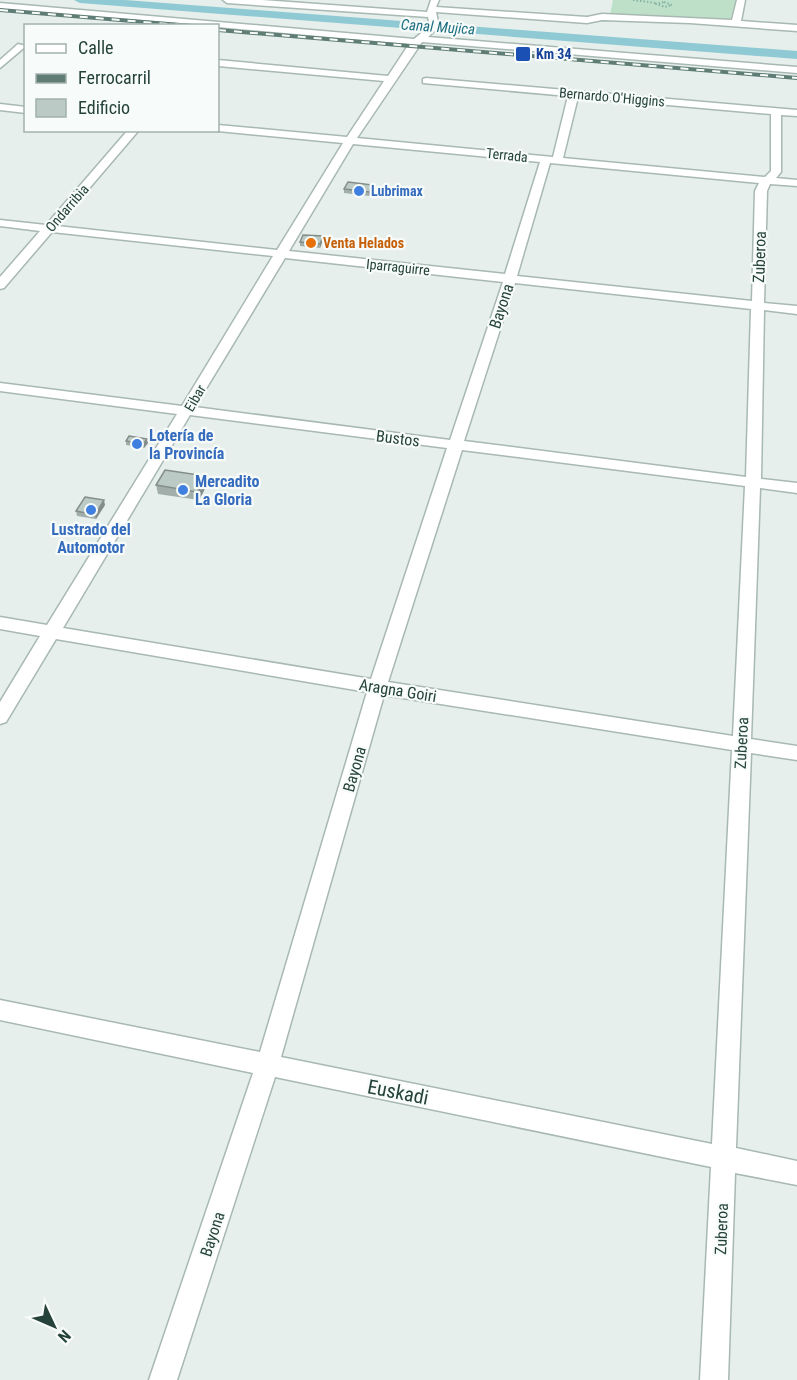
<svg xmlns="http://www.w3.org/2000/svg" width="797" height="1380" viewBox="0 0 797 1380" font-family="'Roboto Condensed',sans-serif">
<rect width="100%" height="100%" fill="#e6efeb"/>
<!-- green -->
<path fill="#bfe0c8" d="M613,0H736L730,21C690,17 650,18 610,15Z"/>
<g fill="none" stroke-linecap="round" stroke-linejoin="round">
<!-- canal -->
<path fill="#8ec9d4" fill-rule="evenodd" d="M74,0H125L797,51V59L80,3Z"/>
<defs>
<path id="minor" d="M223,0H262L427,12L431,0H439L436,7L587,17L602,14L732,20L737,0H745L741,21L797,25V31L690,23L602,20L587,23L436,12L439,27L428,37L797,67V73L422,42L357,138L553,157L568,96L423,83V79L426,78L797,110V116L781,115V172L776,178L797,180V186L770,184L767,191L764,303L797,306V314L764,310L761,479L797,483V493L760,488L751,739L797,746V760L751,753L736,1148L797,1161V1185L735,1173L728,1380H700L711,1167L275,1077L177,1380H149L253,1073L0,1020V1000L260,1052L367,692L56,639L6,722L0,724V702L40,636L0,629V617L47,625L177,414L0,391V383L182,406L273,256L52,232L4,288L0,289V277L40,231L0,226V220L46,225L128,130H139L57,226L277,250L343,143L218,131L216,130H218V125L347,137L384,81L218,66V60L388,76L409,44L218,27V26L0,9V3L414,39L430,26L428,17L227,3ZM578,97L771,114V171L765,177L563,158ZM353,144L540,162L505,274L289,251ZM550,163L759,183L755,191L752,301L517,276ZM285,258L503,282L450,440L195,407ZM515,283L751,309L746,477L464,441ZM190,415L447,448L371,679L63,628ZM462,450L745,486L733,736L388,682ZM384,695L732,750L712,1144L281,1057Z
M18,44L26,46L0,68V60Z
M0,104L26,107V113L0,110Z"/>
</defs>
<!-- minor casing -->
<use href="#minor" stroke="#a8b8b2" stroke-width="3"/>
<!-- path -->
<path stroke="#86b3a5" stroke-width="2" stroke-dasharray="1.5 2" stroke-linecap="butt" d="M633,0L656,3
M664,2L672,5L665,7L656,4Z"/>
<!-- minor -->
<use href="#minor" fill="#fff" fill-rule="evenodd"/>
<defs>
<path id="rail" d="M0,10L192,26
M218,30L797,78"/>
</defs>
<!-- rail casing -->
<use href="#rail" stroke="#5f7d75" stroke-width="4"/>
<!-- rail -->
<use href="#rail" stroke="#f7fbf9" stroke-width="2" stroke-dasharray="8" stroke-linecap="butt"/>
</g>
<!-- wall -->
<path fill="#a1aea9" d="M344,189H373L369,196L344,193Z
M323,240L320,248L300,246V242Z
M126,441L148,443L144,448L126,445Z
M156,485H207L199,500L158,494Z
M105,505L96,519L77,516L76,511Z"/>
<!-- shaded-wall -->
<path fill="#838d89" d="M373,185V189L369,196V192Z
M323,236V240L320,248V244Z
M147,439L148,443L144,448L143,444Z
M206,476L207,485L199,500L197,492Z
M104,500L105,505L96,519L95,515Z"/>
<!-- building -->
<path fill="#bbcac4" stroke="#838d89" stroke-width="1.5" d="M348,182L373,185L369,192L344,189Z
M303,235L323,236L320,244L300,242Z
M129,436L147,439L143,444L126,441Z
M165,470L206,476L197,492L156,485Z
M85,497L104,500L95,515L76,511Z"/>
<!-- markers -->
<rect fill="#1a4fb4" stroke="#f7fbf9" stroke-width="2" x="515" y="46" width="16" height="16" rx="3"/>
<g fill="#3f7fe0" stroke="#f7fbf9" stroke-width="2">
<circle cx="359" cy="191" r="6"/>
<circle cx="137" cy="444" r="6"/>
<circle cx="183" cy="490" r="6"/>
<circle cx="91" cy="510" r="6"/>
</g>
<circle fill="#e8710a" stroke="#f7fbf9" stroke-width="2" cx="311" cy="243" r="6"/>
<g text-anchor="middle" stroke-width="4.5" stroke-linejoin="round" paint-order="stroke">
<!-- far-transit labels -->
<g font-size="14" font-weight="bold" fill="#164399" stroke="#f7fbf9" text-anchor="start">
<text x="536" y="59">Km 34</text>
</g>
<!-- far-street labels -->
<g font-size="14" fill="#24423a" stroke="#f7fbf9">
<text transform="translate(612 97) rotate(5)" y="5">Bernardo O'Higgins</text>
<text transform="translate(507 155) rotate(6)" y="5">Terrada</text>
<text transform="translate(67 208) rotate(-49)" y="5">Ondarribia</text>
<text transform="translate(398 267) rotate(6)" y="5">Iparraguirre</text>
<text transform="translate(195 398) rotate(-60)" y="5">Eibar</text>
</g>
<!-- far-shop labels -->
<g font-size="14" font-weight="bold" fill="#366cbe" stroke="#f7fbf9" text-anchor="start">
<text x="371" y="196">Lubrimax</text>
</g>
<!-- far-food labels -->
<g font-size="14" font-weight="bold" fill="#c56008" stroke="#f7fbf9" text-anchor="start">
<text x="323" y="248">Venta Helados</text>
</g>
<!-- far-water labels -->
<g font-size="15" font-style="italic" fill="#1c6f80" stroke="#f7fbf9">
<text transform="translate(438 27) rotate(4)" y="5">Canal Mujica</text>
</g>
<!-- street labels -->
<g font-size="16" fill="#24423a" stroke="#f7fbf9">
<text transform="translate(759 257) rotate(-88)" y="6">Zuberoa</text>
<text transform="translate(501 306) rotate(-72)" y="6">Bayona</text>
<text transform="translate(398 438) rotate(7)" y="6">Bustos</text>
<text transform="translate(398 690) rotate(9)" y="6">Aragna Goiri</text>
<text transform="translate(741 743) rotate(-87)" y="6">Zuberoa</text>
<text transform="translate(354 769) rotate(-74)" y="6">Bayona</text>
<text transform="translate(721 1229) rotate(-88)" y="6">Zuberoa</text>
<text transform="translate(212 1234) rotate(-72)" y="6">Bayona</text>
</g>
<!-- shop labels -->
<g font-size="16" font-weight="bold" fill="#366cbe" stroke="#f7fbf9" text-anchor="start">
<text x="149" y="441">Lotería de<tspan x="149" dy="18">la Provincía</tspan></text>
<text x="195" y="487">Mercadito<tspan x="195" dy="18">La Gloria</tspan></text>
<text x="91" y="535" text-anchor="middle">Lustrado del<tspan x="91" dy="18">Automotor</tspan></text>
</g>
<!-- near-street labels -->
<g font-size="20" fill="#24423a" stroke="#f7fbf9">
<text transform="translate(398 1092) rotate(11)" y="7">Euskadi</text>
</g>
</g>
<!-- legend -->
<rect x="24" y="24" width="195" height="108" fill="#f7fbf9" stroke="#a3b1ad" stroke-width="1.5"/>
<rect x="36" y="44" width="30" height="9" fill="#ffffff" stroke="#a3b1ad" stroke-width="1.5"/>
<text x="78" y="54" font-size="18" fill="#24423a">Calle</text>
<rect x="36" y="74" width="30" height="9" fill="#5f7d75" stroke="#a3b1ad" stroke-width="1.5"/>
<text x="78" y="84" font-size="18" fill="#24423a">Ferrocarril</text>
<rect x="36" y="99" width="30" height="18" fill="#bbcac4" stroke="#a3b1ad" stroke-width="1.5"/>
<text x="78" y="114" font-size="18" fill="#24423a">Edificio</text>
<!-- north arrow -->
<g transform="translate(54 1326) rotate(134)" stroke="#f7fbf9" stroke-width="4.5" paint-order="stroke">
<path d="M0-4.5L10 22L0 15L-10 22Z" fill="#24423a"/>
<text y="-9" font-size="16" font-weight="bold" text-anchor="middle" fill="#24423a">N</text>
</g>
</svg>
